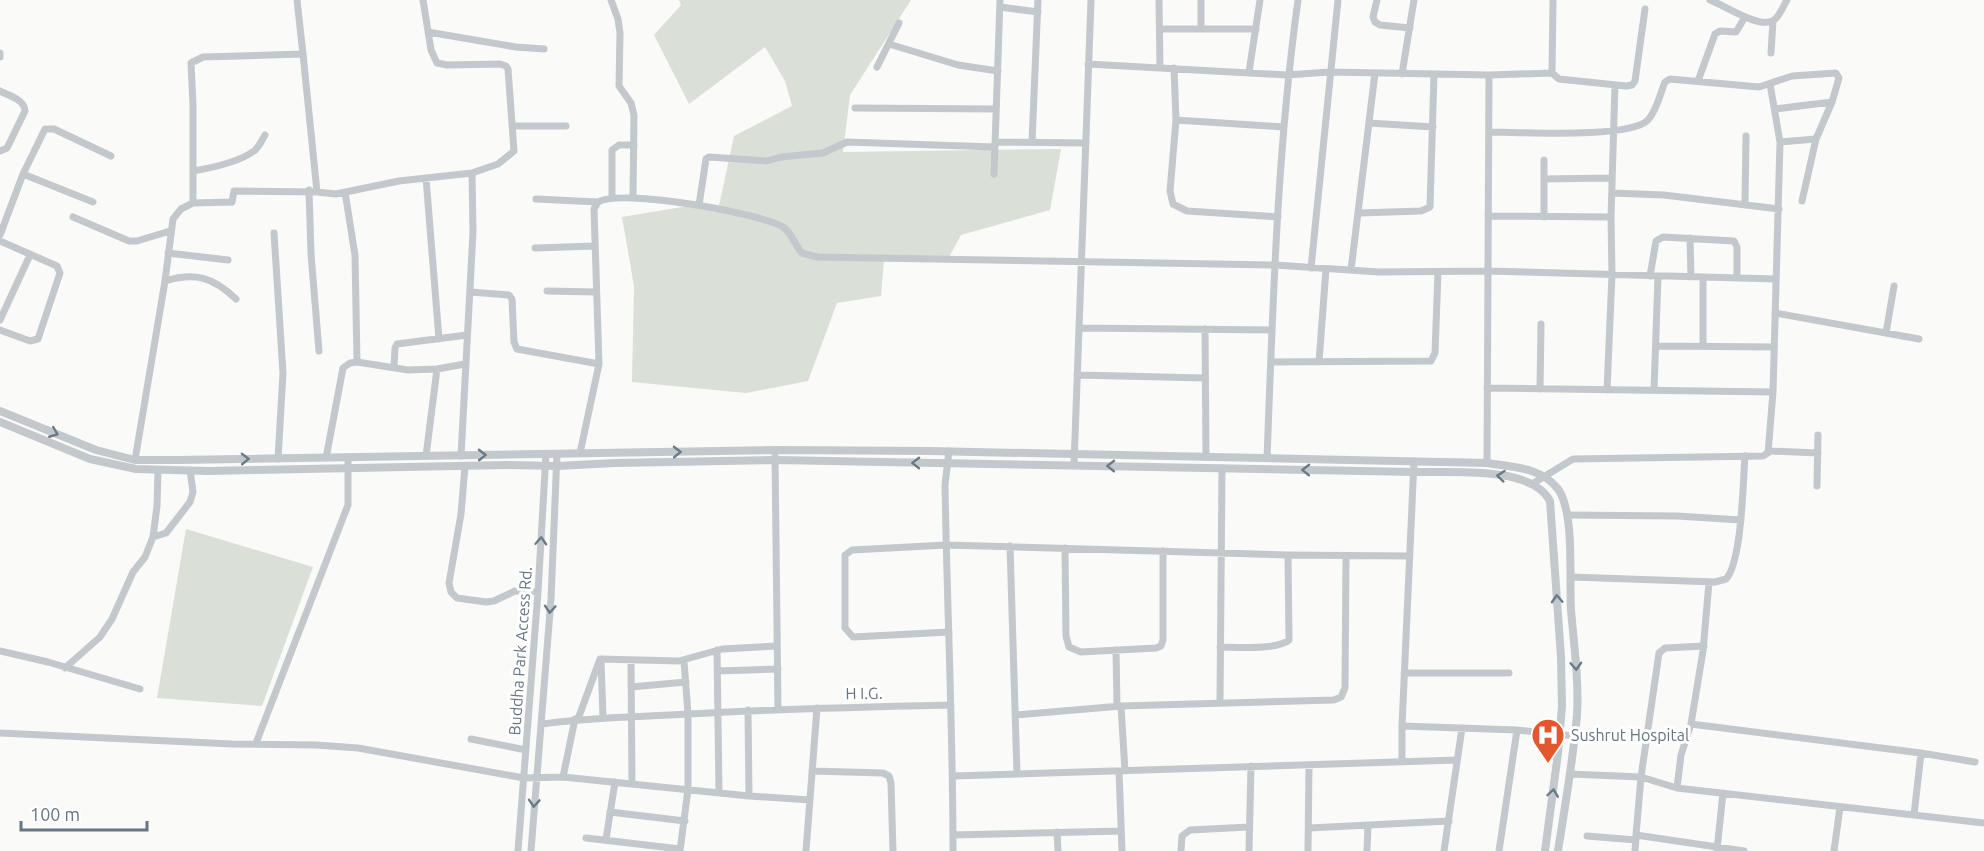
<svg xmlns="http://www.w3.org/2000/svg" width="1984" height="851" viewBox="0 0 1984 851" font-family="Ubuntu,sans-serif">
<rect width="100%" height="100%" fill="#fafaf8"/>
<!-- green -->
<path fill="#dadfd7" d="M679,0H911L850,95L843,152L1061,149L1050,210L961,235L948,259L884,260L881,296L837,303L808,381L746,393L632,382L634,286L622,217L694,205L719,206L734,136L792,106L785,81L765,47L689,104L654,35L681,5Z
M186,529L313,567L262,706L157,698Z"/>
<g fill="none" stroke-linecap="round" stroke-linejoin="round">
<!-- minor -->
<path stroke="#c3c8cc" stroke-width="7" d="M611,0L618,19L620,33L619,86L631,103L634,115L633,198
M1159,0L1160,68
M1201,0V29
M1377,0L1373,17L1375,22L1380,25L1410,28
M1710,0C1724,5 1760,30 1774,20C1780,16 1783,6 1787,0
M1000,7L1038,12
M1160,29H1256
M428,32L516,47L544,49
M889,44L958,65L998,71
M0,53V57
M1771,53L1773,21
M1088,64L1287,75L1329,72L1489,75L1552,73L1553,0
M877,67L899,23
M1174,68L1176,120L1170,191L1173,204L1187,211L1278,217
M1249,72L1260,0
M1552,73L1559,79L1626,86L1632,85L1635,81L1645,9
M1402,74L1414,0
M1698,81L1715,34L1720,31L1736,32L1745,17
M0,91C9,96 24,99 25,111L7,148L0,151
M855,108L996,109
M1775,109L1832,102
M1176,120L1284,127
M1369,123L1433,127
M514,126H566
M1489,132C1519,132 1629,139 1648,120C1657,110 1660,94 1665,82L1670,79L1759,87L1792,76L1836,73L1839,78L1832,102L1816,139L1802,201
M995,142L1086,143
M1032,142L1038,0
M1780,142L1816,139
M1544,160V217
M193,171C211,168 239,162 254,151C259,147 262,140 265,135
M23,174L93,202
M994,174L1000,0
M426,178L439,339
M1544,179L1612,178
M309,190L311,254L319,351
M317,192L336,194L399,181L472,173L498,164L514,151L508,69L506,66L500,64L447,65L437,63L431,50L423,0
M345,192L355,255L357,362L408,370L437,369L465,364
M1612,193L1664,195L1779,209
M612,198V150L619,145H634
M536,199L598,202
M193,203V105L191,63L203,57L303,54L297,0
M1745,204L1746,136
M699,205L706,159L709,157L767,161L781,157L823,153L847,142L994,147
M1359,213L1421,211L1430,207L1434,74
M1488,216L1611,217
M73,217L129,241H137L170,231
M274,233L283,373L278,459
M0,235L23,174L45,129H54L111,156
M1690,238L1691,277
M0,241L57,266L60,273L38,339L30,341L0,330
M535,248L595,246
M168,253L228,260
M1311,268L1338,0
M1351,270L1375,73
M1650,276L1656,241L1663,237L1734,241L1737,247V278
M1703,277V346
M165,281C195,272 213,277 236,299
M547,291L596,292
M470,292L509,295L512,299L514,342L517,349L599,364
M1775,313L1919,339
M0,320L30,255
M1079,328L1272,330
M1205,329L1206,457
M1886,333L1894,286
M1657,346L1774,347
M1271,362L1431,361L1435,353L1438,272
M1319,362L1326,269
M394,367L395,348L397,344L467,335
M1077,375L1205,378
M1487,388L1773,392
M1540,389L1541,324
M1607,390L1612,275L1611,217L1615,85
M1654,390L1658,276
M949,451L945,485C947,607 953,729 953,851
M1769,451L1818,453
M580,453L599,364L594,209L598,202C620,188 760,213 783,227C792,233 795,246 802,253L817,257L1275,265L1379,272L1488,271L1776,279
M426,456L437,369
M461,456L473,232L472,173
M775,456L778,709
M326,458L343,368L350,363L357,362
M1267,458C1273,305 1277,151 1298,0
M135,460L165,281L173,219L181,209L193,203L232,202L234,191L317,192L303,54
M1414,461L1402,726L1517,730L1574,736
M1487,463L1489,75
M1074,465L1091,0
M465,466L461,514L449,583L451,592L457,598L486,602L494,601L515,591L538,592
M1532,484L1573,459L1763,456L1768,453L1773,392L1780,142L1770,84
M1817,486L1818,435
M1567,515L1677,516L1741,520
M153,537L166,533L190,502L193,492L190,470
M1010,546L1017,774
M1065,548L1066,636L1069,647L1081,652L1156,648L1161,646L1163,640V551
M1571,577L1715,582L1726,579C1742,562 1743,481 1745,456
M949,632L853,637L845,628V555L852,550L946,545L1288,555L1409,556
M1704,646L1665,648L1659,653L1641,777L1636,835L1744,851
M1220,647C1237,647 1277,650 1289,640L1288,555
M717,650L719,792
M1116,650L1117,706
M0,651L48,662L140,689
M601,660L603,717
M631,660L632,784
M65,668L100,637L112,619L133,572L145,557L153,537L157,506L158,470
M717,671L778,669
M1404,673H1509
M631,687L686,682
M1220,702L1222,468
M1121,706L1125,771
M748,710L749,796
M1015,715L1121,706L1334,700L1341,697L1345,688L1346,556
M578,719L600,659L679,661L722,649L777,646
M542,724C590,717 639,717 688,714C775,709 862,707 949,705
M1691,724L1921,753L1975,762
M0,733L232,744L316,745L358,748L524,778L563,777L749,796L810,800
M471,739L526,750
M256,743L348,505V457
M1402,761V726
M812,771L883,773L889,776L891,783L893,851
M1119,771L1122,851
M1570,774L1641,777L1677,788L1984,823
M954,776L1457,760
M563,777L575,719
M1677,788L1681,755L1691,724L1703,651L1709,582
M610,812L685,821
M1914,815L1921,753
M1309,828L1449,821
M1057,832L1058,851
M953,835L1121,831
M1587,836L1636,840
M586,838L680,849
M606,839L615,782
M1717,850L1723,793
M518,851L538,592L546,454
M531,851L551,599L557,454
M680,851L688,789V714L684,661
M806,851L817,708
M1181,851L1182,836L1190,830L1249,827
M1249,851L1251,766
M1308,851L1309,765
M1367,851L1368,825
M1444,851L1462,728
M1499,851L1517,730
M1635,851L1636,837
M1834,851L1840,807"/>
<!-- tertiary -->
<path stroke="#c3c8cc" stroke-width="8" d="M0,411L96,450L135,460H178L775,450L930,451L1487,463C1512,467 1541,467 1558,489C1575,512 1569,580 1571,610C1574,645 1579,680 1577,715C1573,761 1565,806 1558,851
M0,422L90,459L136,469L208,471L507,465L557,466L615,463L775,460L1414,472C1450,473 1531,465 1550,501L1561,657L1562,706L1558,753L1545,851"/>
</g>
<!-- one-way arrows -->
<defs><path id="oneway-chevron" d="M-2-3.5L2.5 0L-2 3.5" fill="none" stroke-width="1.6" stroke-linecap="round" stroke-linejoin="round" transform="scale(1.5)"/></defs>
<g stroke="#6a7a87">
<use href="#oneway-chevron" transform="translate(54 433) rotate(22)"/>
<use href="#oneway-chevron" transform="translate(677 452) rotate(-1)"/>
<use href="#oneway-chevron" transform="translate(482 455) rotate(-1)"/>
<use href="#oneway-chevron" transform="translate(245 459) rotate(-1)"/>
<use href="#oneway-chevron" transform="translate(916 463) rotate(-179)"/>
<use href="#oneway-chevron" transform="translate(1111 466) rotate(-179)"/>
<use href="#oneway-chevron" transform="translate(1306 470) rotate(-179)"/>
<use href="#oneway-chevron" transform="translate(1501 476) rotate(-174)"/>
<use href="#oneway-chevron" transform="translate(541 541) rotate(-87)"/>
<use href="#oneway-chevron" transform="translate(1557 599) rotate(-93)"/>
<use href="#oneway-chevron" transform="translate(550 609) rotate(94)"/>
<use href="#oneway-chevron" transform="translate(1576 666) rotate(87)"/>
<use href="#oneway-chevron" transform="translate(1553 793) rotate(-82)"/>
<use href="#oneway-chevron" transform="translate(534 803) rotate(94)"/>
</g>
<!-- icons -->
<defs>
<symbol id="hospital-pin" viewBox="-11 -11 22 30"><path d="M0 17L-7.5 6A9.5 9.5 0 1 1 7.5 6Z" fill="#e4572e" stroke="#fff"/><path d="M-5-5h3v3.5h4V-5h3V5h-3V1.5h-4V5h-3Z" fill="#fff"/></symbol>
</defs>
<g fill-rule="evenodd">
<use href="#hospital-pin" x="1529" y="716" width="38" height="52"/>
</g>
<g text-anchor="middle" stroke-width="6" stroke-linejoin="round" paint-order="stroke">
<!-- street labels -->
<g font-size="16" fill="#657683" stroke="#fff">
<text transform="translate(520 651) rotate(-86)" y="6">Buddha Park Access Rd.</text>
<text transform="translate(864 693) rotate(-1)" y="6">H I.G.</text>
</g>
<!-- poi labels -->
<g font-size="16" fill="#657683" stroke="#fff" text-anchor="start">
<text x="1571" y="741">Sushrut Hospital</text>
</g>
</g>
<!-- scale -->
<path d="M21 821v9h126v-9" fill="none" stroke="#657683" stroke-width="3"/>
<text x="30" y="821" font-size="18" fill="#657683" stroke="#ffffff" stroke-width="4.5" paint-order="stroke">100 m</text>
</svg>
